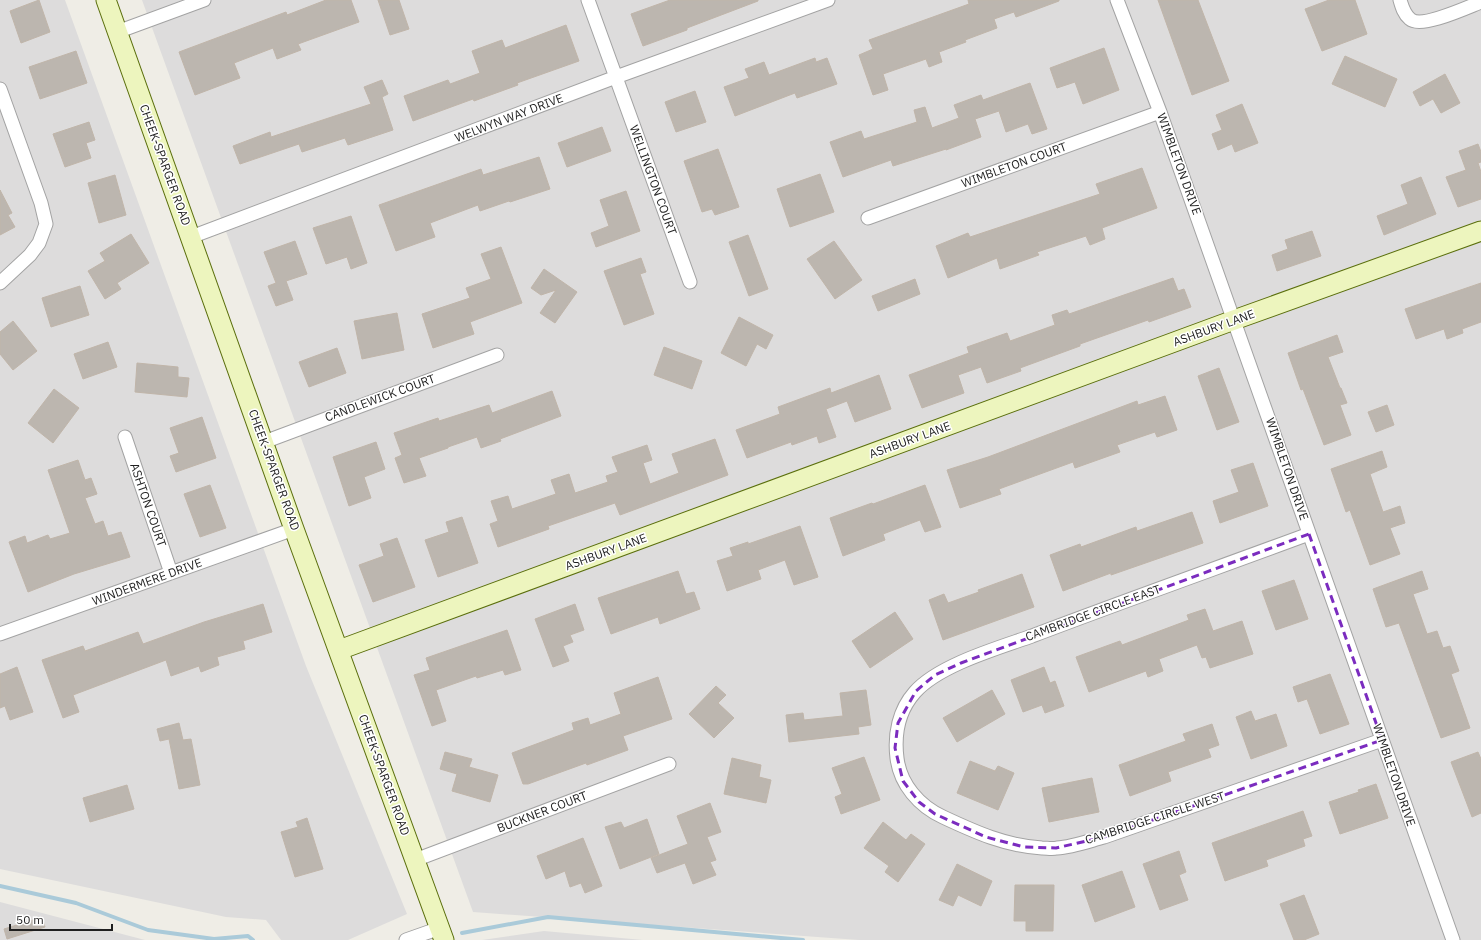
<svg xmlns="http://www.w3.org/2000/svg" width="1481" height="940" viewBox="0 0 1481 940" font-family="'IBM Plex Sans',sans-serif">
<rect width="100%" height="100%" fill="#efede6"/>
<!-- residential -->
<path fill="#dddcdc" d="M0,0H65L306,666L407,914L348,940H281L266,920L226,917L0,869Z
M142,0H1481V940H859L473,912Z
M0,902L145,940H0Z
M544,931L643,940H482Z"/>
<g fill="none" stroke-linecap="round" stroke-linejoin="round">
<!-- stream -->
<path stroke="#aacad9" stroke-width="4" d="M0,886L76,903L148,930L214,939L248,936L253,940
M462,933L548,917L803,940"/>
</g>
<!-- building -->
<path fill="#bcb6af" stroke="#c0b5a9" d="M39,0L50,32L21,43L10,11Z
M326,0H351L359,22L298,44L301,50L277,59L273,48L234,63L240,78L195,95L179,52L286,12L287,15Z
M378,0H399L409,29L390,35Z
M670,0H758V1L687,28V30L643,46L631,14Z
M968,0H1059V1L1016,17L1014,12L994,19L997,28L965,40L966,42L939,52L942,62L929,67L926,59L883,74L888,90L873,95L859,55L873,49L869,40L969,4Z
M1158,0H1198L1229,81L1192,95Z
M1329,0H1355L1367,34L1322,51L1305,9Z
M566,25L579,61L517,83L518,85L474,101L473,99L413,121L404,96L448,80L450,84L480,73L472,51L502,40L505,48Z
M1104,48L1119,90L1083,104L1075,82L1057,88L1050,68Z
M76,51L87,83L40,99L29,67Z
M1345,56L1397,79L1385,107L1332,84Z
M815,58L816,62L827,58L837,84L797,98L795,93L735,116L724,87L749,78L745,69L764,62L769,75Z
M1445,74L1460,103L1441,113L1433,99L1420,106L1413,92Z
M382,80L388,94L382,97L393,130L348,145L345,138L302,152L299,144L240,164L233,146L270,132L271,137L371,104L364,87Z
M1030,83L1047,129L1032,134L1028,124L1006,132L999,111L975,119L981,137L946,150V149L893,166L891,160L843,177L830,142L861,131L864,139L917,122L914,110L925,107L932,128L959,118L954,105L981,95L983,100Z
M695,91L706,122L676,132L665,102Z
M1242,104L1258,143L1235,152L1232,144L1218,150L1212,134L1222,130L1216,115Z
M89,122L95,140L86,143L91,158L65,167L53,134Z
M602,127L611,151L567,167L558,143Z
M1478,144L1481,152V162L1478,163L1481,172V199L1458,207L1446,177L1466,170L1459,151Z
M718,149L739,207L715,215L712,209L702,212L684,161Z
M539,157L550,189L510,202L509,201L480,211L478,205L430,223L435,237L396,251L379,205L481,169L483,175Z
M1142,168L1157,208L1102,228L1105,239L1090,245L1086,236L1037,252L1039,255L1000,269L997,258L948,278L936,246L968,233L970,237L1100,194L1096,184Z
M820,174L834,212L790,227L777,189Z
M115,175L126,215L99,223L88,183Z
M1421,177L1436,214L1384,235L1377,216L1408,204L1401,185Z
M0,190L12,213L8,215L15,227L0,235Z
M626,191L640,231L596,247L591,233L609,226L600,200Z
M351,216L367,263L351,269L347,257L326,264L313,228Z
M1312,231L1321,256L1277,271L1272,255L1288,249L1285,240Z
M131,234L149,263L117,283L121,289L105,299L88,271L105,261L100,253Z
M748,235L768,289L749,296L729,242Z
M295,241L307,274L286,281L293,300L276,306L268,286L276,283L264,252Z
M834,241L862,280L835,299L807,259Z
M501,247L522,303L470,322L474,334L433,348L422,314L470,298L466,288L491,279L481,254Z
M641,258L646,272L640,274L654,314L624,325L604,271Z
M544,269L577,292L555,323L540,313L556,290L541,295L531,288Z
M1173,278L1178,291L1184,289L1191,307L1149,322L1148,320L1080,344V346L1020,368L1021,371L987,383L981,367L958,375L964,393L922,408L909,375L969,353L967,347L1007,333L1010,341L1055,325L1052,315L1067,310L1069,314Z
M915,279L920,294L878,311L872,296Z
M1481,283V322L1462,329L1463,333L1447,339L1444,329L1416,339L1405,309Z
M80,286L89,315L51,327L42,298Z
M397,313L404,350L362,359L354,321Z
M739,317L773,335L766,349L757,344L746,366L721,353Z
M13,321L37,351L13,370L0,354V332Z
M1337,335L1343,352L1328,357L1340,388H1341L1347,403L1340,405L1351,435L1324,445L1303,389L1301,390L1288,353Z
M108,342L117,367L83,379L74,354Z
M664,347L702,361L692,389L654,375Z
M337,348L346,373L309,387L299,362Z
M137,363L178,367V377L189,378L187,397L135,392Z
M1219,368L1239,422L1217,430L1198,376Z
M879,375L891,409L855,422L847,401L826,409L836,437L819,443L817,436L792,445L791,442L747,458L736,430L780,414L778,407L830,388L831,393Z
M54,389L79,408L53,443L28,423Z
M552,391L561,416L500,439L501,441L481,448L477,437L448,447V448L419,458L426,476L404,483L395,458L402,455L394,433L438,418L439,421L489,405L492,413Z
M1165,396L1177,430L1157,437L1155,432L1117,445L1120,452L1075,468L1073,462L999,489L1001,494L960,508L947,470L988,457L1137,401L1138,405Z
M1387,405L1394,425L1376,432L1368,412Z
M202,417L216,458L176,472L170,456L179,453L170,428Z
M715,439L728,475L620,515L615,503L548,526L549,529L498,547L490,524L498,521L491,501L508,496L512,509L556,494L551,480L569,474L575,493L608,482L606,476L618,472L612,457L647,445L652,460L643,463L650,484L679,473L672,454Z
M376,442L385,469L364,477L371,498L349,506L333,457Z
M1382,451L1387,467L1370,474L1383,512L1400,506L1405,523L1390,528L1400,554L1370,565L1350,510L1346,512L1331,469Z
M78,460L85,480L91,478L97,494L85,498L95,524L103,521L108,536L121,532L130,557L74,574L28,592L9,542L25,536L27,543L48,535L50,539L70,533L48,470Z
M1253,463L1268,506L1220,523L1213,501L1239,492L1231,470Z
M210,485L226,528L200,537L184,494Z
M925,485L941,527L925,532L920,520L883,534L885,540L843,556L830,518L872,503L873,504Z
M1192,512L1203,543L1111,575V573L1063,591L1050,555L1080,544L1081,547L1136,527L1137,531Z
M462,517L478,563L438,577L425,540L449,532L446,522Z
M800,526L818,577L794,585L785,560L758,570L761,579L727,591L717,561L733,556L730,548L748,542V544Z
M397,538L415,587L373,602L359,565L384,556L380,544Z
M678,571L686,594L694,592L700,609L660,624L658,617L611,634L598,598Z
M1422,571L1428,589L1413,594L1427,634L1437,631L1443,648L1450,646L1459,671L1451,674L1470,728L1441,738L1399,623L1386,627L1373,589Z
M1022,574L1034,607L943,640L929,600L944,594L948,603L979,592L978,590Z
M1294,580L1308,619L1276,630L1262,591Z
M263,604L272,632L243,641L245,649L217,657L219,665L201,672L199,666L171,676L166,660L73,695L79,712L63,718L42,660L83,646L85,651L138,632L143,644L204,622Z
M575,604L584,630L570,635L573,642L563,646L569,661L553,667L535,619Z
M1205,609L1213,631L1242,621L1253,654L1210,668L1206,657L1202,658L1197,645L1159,659L1163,671L1148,677L1146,671L1089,692L1076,657L1120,641L1122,645L1189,620L1187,615Z
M895,612L913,639L870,668L852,641Z
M507,630L521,670L505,675L503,670L477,678L476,676L436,690L446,721L432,726L414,675L430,670L426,658Z
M17,667L33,712L10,720L5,706L0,708V674Z
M1044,667L1050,683L1055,681L1064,706L1045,713L1042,705L1023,712L1011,680Z
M1330,674L1349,724L1320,734L1307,699L1298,702L1293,687Z
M658,677L672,719L623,736L628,750L587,765L586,763L528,784H523L512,753L574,730L572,723L588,718L590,725L621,714L614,693Z
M716,686L726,695L718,703L734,718L714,738L689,714Z
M866,690L871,725L858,727L859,734L789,742L786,715L803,713L804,720L843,716L840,693Z
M992,690L1005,714L957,742L943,718Z
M1251,711L1255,721L1276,714L1287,746L1251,759L1236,717Z
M179,723L183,740L191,739L200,785L179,789L169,739L160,741L157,729Z
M1212,724L1219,745L1208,749L1211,757L1168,772L1171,781L1130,796L1119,765L1186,741L1183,734Z
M445,752L472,759L469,767L498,775L490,802L452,791L457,774L440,769Z
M1478,752L1481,759V813L1472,817L1451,762Z
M864,757L880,800L841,814L835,797L842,794L832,768Z
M732,758L761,765L759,777L771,780L766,803L724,794Z
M970,761L995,771L998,766L1014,773L998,810L957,793Z
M1092,778L1099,812L1049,822L1042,788Z
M1376,784L1388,818L1340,834L1329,802L1359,792L1358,790Z
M127,785L134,809L90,822L83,798Z
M710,803L721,832L707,837L716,860L710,862L716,875L693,884L685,863L657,873L651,858L688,844L677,816Z
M1303,811L1312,836L1303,839L1305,846L1266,860L1268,866L1225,881L1212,843Z
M307,818L323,869L295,877L281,832L298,827L296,822Z
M647,819L659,854L620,869L605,827L621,822L624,828Z
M883,822L906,840L911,834L925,844L898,882L885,872L889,866L864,848Z
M583,838L602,886L585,893L581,883L570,887L565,871L546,879L537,856Z
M1179,851L1186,872L1179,875L1188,900L1160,910L1143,864Z
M957,864L992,881L981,906L958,895L953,906L939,900Z
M1122,871L1135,907L1095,922L1082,885Z
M1015,885H1054L1053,931H1026V921H1014Z
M1304,895L1319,934L1304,940H1294L1280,904Z
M42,917L45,927L7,939L4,929Z"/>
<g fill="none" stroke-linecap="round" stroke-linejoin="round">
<defs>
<path id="street" d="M588,0L690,282
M1117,0L1160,112L1453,940
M1400,0C1402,7 1404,14 1410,19C1421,29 1468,7 1481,2
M117,32L204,0
M0,89L41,203L46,224L39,243L30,255L0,283
M868,218L1160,112
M191,237L616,77L828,0
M125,437L171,573
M264,442L497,355
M1309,534C1217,568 1124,601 1032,636C998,648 939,665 915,692C899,710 894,734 897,758C900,784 919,806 943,817C975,832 1006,846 1042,848C1047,848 1052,849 1057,848C1072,847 1089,841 1104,837L1382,740
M0,634L294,529
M415,860L669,764
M406,940L440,928"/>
<path id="secondary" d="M106,0L294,529L444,940
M339,650L1234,320L1481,231"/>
</defs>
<!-- street casing -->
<use href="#street" stroke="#a3a3a3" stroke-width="15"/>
<!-- secondary casing -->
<use href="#secondary" stroke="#5b6f0d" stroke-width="21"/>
<!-- street -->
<use href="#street" stroke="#fff" stroke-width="13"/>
<!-- secondary -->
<use href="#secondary" stroke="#edf5be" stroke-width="19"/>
</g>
<!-- marked area -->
<path fill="none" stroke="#7b2cbf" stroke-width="3" stroke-dasharray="8 5" stroke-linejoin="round" d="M1309,534L1382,740L1104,837L1056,848L1024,847L986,837L935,814L919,802L903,781L895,748L898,723L916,691L935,675L961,663Z"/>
<g text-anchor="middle" stroke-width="3" stroke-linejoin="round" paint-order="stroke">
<!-- street labels -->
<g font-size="12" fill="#1f1f1f" stroke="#fff">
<text transform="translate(509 118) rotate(-21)" y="4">WELWYN WAY DRIVE</text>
<text transform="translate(1179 164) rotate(70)" y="4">WIMBLETON DRIVE</text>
<text transform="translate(165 165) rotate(70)" y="4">CHEEK-SPARGER ROAD</text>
<text transform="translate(1014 165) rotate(-20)" y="4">WIMBLETON COURT</text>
<text transform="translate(653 180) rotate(70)" y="4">WELLINGTON COURT</text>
<text transform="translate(1214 328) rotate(-20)" y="4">ASHBURY LANE</text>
<text transform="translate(380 398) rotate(-20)" y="4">CANDLEWICK COURT</text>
<text transform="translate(910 440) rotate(-20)" y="4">ASHBURY LANE</text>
<text transform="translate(1287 469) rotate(71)" y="4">WIMBLETON DRIVE</text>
<text transform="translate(274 470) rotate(70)" y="4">CHEEK-SPARGER ROAD</text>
<text transform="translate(148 505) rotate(71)" y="4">ASHTON COURT</text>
<text transform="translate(606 552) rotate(-20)" y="4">ASHBURY LANE</text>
<text transform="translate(147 582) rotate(-20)" y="4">WINDERMERE DRIVE</text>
<text transform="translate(1093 613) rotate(-20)" y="4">CAMBRIDGE CIRCLE EAST</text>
<text transform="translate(384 775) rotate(70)" y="4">CHEEK-SPARGER ROAD</text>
<text transform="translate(1394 775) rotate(71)" y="4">WIMBLETON DRIVE</text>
<text transform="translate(542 812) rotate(-21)" y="4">BUCKNER COURT</text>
<text transform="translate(1155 818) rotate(-18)" y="4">CAMBRIDGE CIRCLE WEST</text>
</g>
</g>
<!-- scale -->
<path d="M10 924v6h102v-6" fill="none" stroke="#1f1f1f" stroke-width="2"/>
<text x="16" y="924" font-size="12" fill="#1f1f1f" stroke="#ffffff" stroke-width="3" paint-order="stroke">50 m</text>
</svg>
